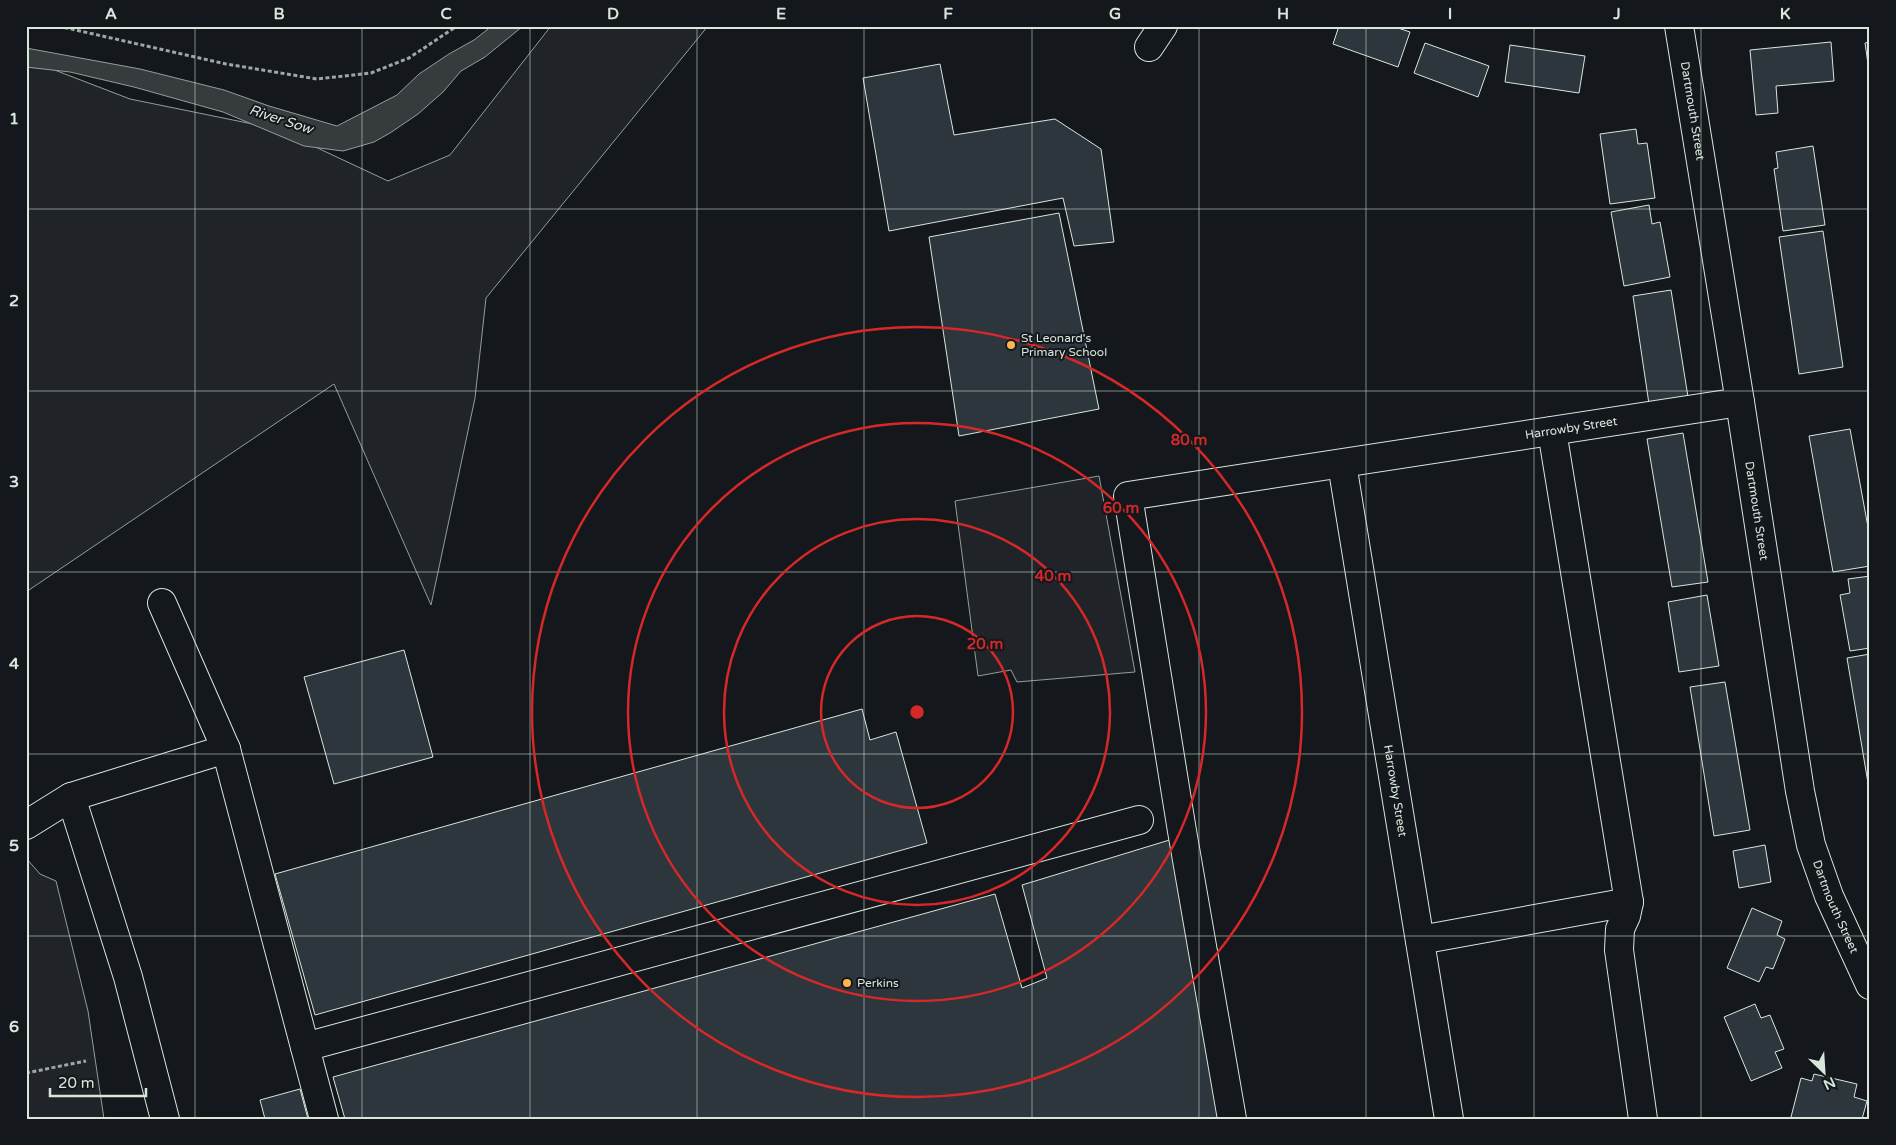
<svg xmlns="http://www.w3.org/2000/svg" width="1896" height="1145" viewBox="0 0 1896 1145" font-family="'Varela Round',sans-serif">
<rect width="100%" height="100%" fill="#14181c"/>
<!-- green -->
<path fill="#202428" stroke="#939e99" d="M551,26H708L486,298L475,398L431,605L334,384L26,592V67L52,69L130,99L277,129L388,181L450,155Z
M1099,476L1135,672L1017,682L1011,670L978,676L955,501Z
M26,858L40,874L56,881L88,1011L104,1119H26Z"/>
<!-- water -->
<path fill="#363b3e" stroke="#939e99" d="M492,26H523L485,57L461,71L443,92L418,114L390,133L374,142L343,151L304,146L223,112L134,87L70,72L26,67V48L140,69L224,90L269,106L337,126L397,95L419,74L449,54L474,40Z"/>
<!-- building -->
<path fill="#2c363c" stroke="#d8e6dc" d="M1339,26H1392L1410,32L1398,67L1333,44Z
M1831,42L1834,81L1776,86L1778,113L1756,115L1750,50Z
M1870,42V78L1865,43Z
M1425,43L1489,66L1478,97L1414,73Z
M1510,45L1585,56L1579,93L1505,82Z
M940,64L954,135L1055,119L1101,149L1114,242L1074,246L1063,198L889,231L863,78Z
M1636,129L1638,144L1647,143L1655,198L1610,204L1600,134Z
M1813,146L1825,225L1783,231L1774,169L1778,168L1776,152Z
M1649,205L1652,224L1660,222L1670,277L1624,286L1611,212Z
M1059,213L1099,409L959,436L929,237Z
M1823,231L1843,367L1799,374L1779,237Z
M1671,290L1688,397L1649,404L1633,296Z
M1850,429L1870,538V566L1833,572L1809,436Z
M1683,433L1708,582L1672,587L1647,439Z
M1870,576V648L1850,651L1840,595L1850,593L1848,579Z
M1707,595L1719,666L1679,672L1668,602Z
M404,650L433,757L334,784L304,677Z
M1870,654V795L1847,658Z
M1725,682L1750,830L1714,836L1690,687Z
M862,709L870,740L896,732L927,843L315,1015L275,874Z
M1176,838L1224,1119H345L333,1077L995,894L1022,988L1047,978L1022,885Z
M1765,845L1771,882L1739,888L1733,851Z
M1752,908L1782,921L1777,935L1785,939L1773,969L1766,967L1759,982L1727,968Z
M1755,1004L1761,1018L1770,1015L1784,1049L1775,1052L1782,1068L1751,1081L1724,1017Z
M1814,1074L1857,1084L1854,1097L1867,1101L1862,1119H1797L1791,1117L1801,1078L1812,1081Z
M300,1089L308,1119H265L260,1100Z"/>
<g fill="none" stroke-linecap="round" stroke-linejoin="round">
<defs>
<g id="minor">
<path id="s1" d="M1679,26L1740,402L1800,791L1811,845L1829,896L1870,985"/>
<path d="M1149,47L1163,26"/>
<path id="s2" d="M1342,464L1449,1119"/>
<path d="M162,603L226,749L324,1119"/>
<path d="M71,797L128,977L165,1119"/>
<path d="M26,825L71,797L226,749"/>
<path d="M1629,902L1626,916L1620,929L1619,950L1643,1119"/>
<path d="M1420,940L1629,902L1552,431"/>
<path d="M305,1047L1139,820"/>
<path id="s3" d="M1232,1119L1182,831L1128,496L1740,402"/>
</g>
</defs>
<!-- minor casing -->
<use href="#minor" stroke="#d8e6dc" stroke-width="30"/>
<!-- path -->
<path stroke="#9da8a2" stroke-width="3" stroke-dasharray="4 2.5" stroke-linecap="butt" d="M58,26L226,64L317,79L371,73L409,58L457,26
M26,1073L86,1061"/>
<!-- minor -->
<use href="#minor" stroke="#14181c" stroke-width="28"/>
</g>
<!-- grid -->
<path fill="none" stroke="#d8e6dc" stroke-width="1" stroke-opacity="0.55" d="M195,26V1119M362,26V1119M530,26V1119M697,26V1119M864,26V1119M1032,26V1119M1199,26V1119M1366,26V1119M1534,26V1119M1701,26V1119M26,209H1870M26,391H1870M26,572H1870M26,754H1870M26,936H1870"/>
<!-- distance rings -->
<g fill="none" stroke="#d62828" stroke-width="2.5">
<circle cx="917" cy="712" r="96"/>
<circle cx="917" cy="712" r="193"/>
<circle cx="917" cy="712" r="289"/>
<circle cx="917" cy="712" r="385"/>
</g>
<!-- markers -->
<g fill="#ffb74d" stroke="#14181c" stroke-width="2">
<circle cx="1011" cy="345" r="5"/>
<circle cx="847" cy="983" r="5"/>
</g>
<g text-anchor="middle" stroke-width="4" stroke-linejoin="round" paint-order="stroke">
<!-- street labels -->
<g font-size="12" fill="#d8e6dc" stroke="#14181c">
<text dy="4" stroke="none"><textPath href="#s1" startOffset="86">Dartmouth Street</textPath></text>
<text dy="4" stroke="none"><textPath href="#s3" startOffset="1080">Harrowby Street</textPath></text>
<text dy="4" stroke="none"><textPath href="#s1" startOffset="491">Dartmouth Street</textPath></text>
<text dy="4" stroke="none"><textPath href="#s2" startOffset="331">Harrowby Street</textPath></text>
<text dy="4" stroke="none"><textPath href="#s1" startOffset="896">Dartmouth Street</textPath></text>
</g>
<!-- poi labels -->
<g font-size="12" fill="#d8e6dc" stroke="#14181c" text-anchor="start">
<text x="1021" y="342">St Leonard's<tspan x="1021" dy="14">Primary School</tspan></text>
<text x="857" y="987">Perkins</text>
</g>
<!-- water labels -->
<g font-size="14" font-style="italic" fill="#d8e6dc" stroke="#14181c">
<text transform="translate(281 119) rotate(18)" y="5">River Sow</text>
</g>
</g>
<circle cx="917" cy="712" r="8" fill="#d62828" stroke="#14181c" stroke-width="2.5"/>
<g font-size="15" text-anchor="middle" font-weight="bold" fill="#d62828" stroke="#14181c" stroke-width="4" stroke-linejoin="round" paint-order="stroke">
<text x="1189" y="445">80 m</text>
<text x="1121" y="513">60 m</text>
<text x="1053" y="581">40 m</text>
<text x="985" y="649">20 m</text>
</g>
<!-- border -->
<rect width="1896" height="1145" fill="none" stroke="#14181c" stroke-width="55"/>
<!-- north arrow -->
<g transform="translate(1824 1072) rotate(155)" stroke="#14181c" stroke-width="4" paint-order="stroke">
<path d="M0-4L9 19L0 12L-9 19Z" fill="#d8e6dc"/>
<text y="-8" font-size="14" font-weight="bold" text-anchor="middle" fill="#d8e6dc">N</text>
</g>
<!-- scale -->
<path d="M50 1088v8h96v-8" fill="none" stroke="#d8e6dc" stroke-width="2.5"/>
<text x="58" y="1088" font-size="15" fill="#d8e6dc" stroke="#14181c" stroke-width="4" paint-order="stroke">20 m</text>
<rect x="28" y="28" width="1840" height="1090" fill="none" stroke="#d8e6dc" stroke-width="2"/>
<g font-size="16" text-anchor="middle" font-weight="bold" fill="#d8e6dc">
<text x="111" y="19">A</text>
<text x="279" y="19">B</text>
<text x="446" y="19">C</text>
<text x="613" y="19">D</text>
<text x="781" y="19">E</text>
<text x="948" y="19">F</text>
<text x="1115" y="19">G</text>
<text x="1283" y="19">H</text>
<text x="1450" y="19">I</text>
<text x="1617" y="19">J</text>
<text x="1785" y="19">K</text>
<text x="14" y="124">1</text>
<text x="14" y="306">2</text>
<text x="14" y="487">3</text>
<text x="14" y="669">4</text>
<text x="14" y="851">5</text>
<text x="14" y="1032">6</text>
</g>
</svg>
